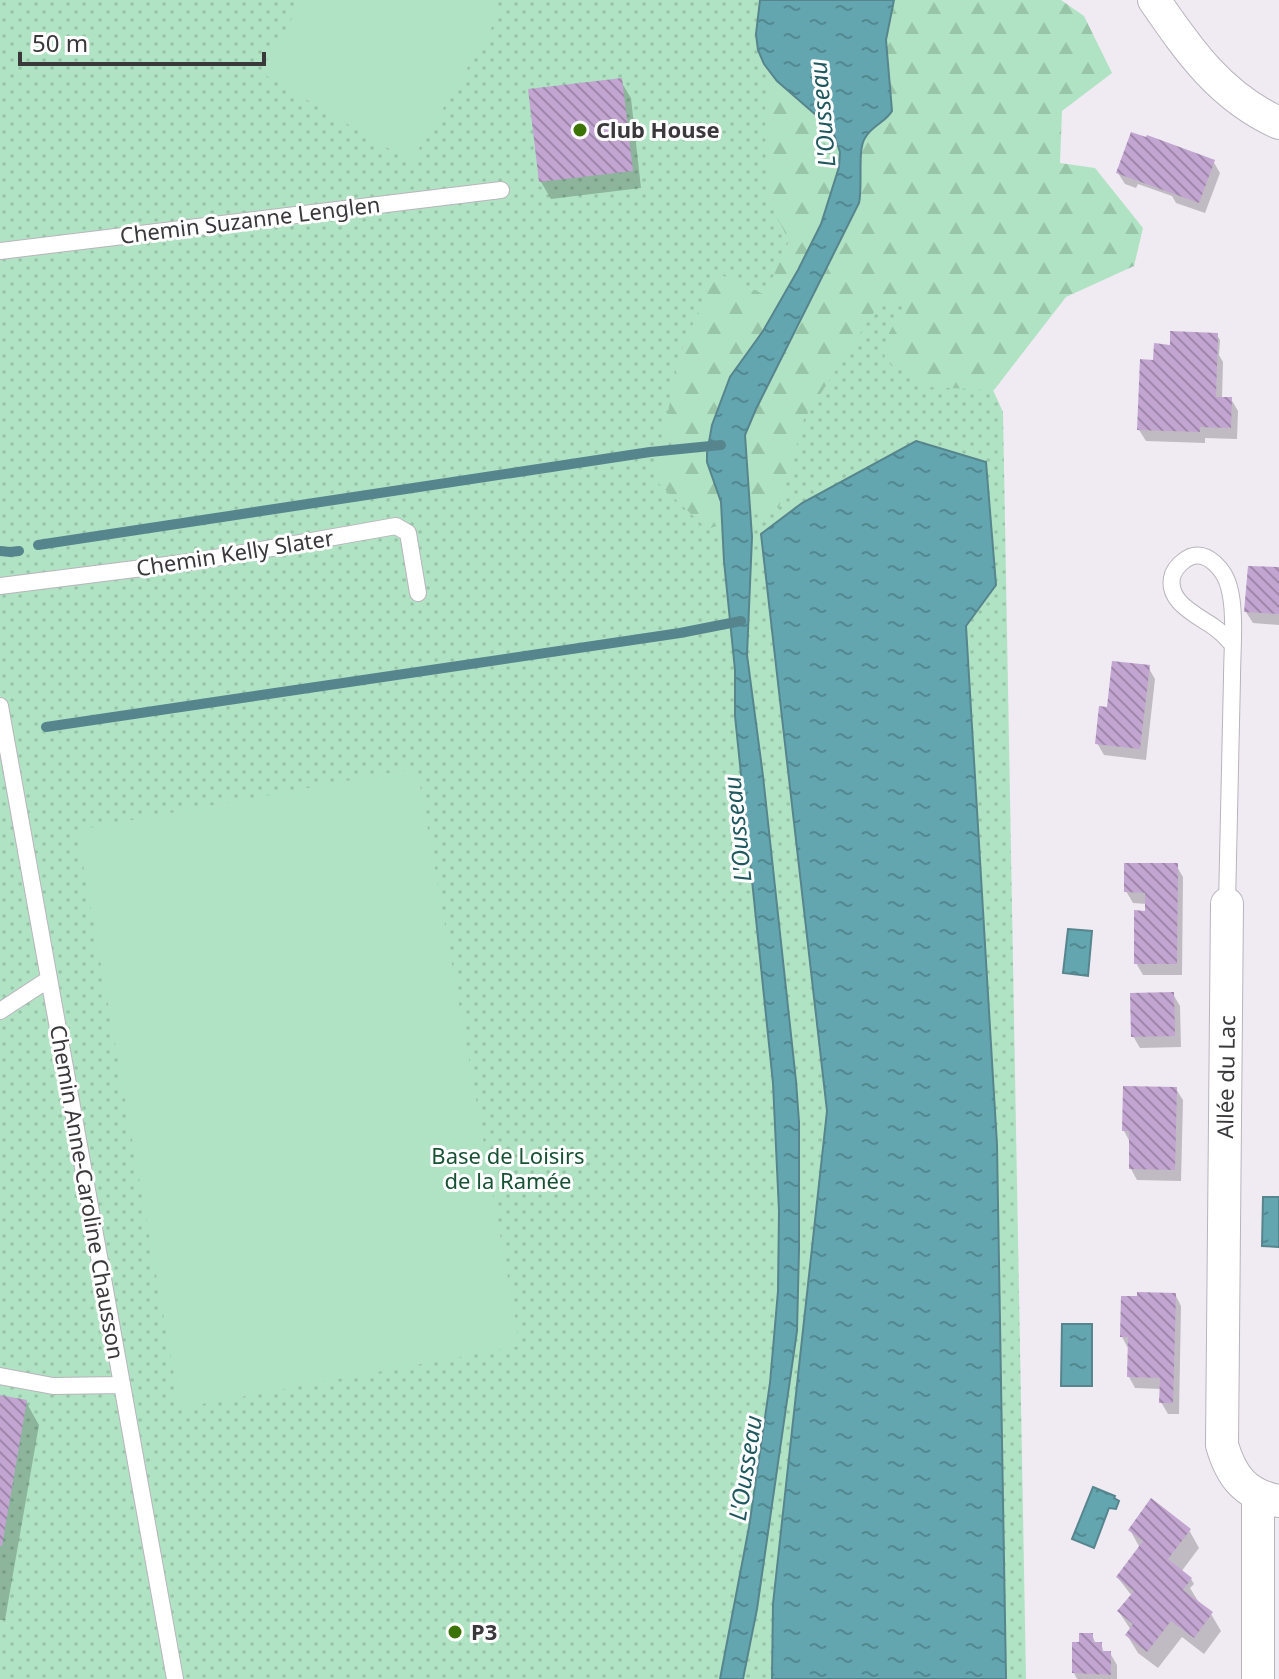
<svg xmlns="http://www.w3.org/2000/svg" width="1279" height="1679" viewBox="0 0 1279 1679" font-family="'Noto Sans',sans-serif">
<defs>
<pattern id="grass-dots" width="8" height="8" patternUnits="userSpaceOnUse" patternTransform="scale(2)"><rect width="8" height="8" fill="#b0e3c3"/><path d="M2 2h.1M6 6h.1" fill="none" stroke="#98c4a8" stroke-width="1.8" stroke-linecap="round"/></pattern>
<pattern id="forest-firs" width="22" height="20" patternUnits="userSpaceOnUse" patternTransform="scale(2)"><rect width="22" height="20" fill="#b0e3c3"/><path d="M5 1l3.5 6h-7zM16 11l3.5 6h-7z" fill="#98c4a8"/></pattern>
<pattern id="water-ripples" width="26" height="14" patternUnits="userSpaceOnUse" patternTransform="scale(2)"><rect width="26" height="14" fill="#63a6b0"/><path d="M2 4q2-2 4 0t4 0M15 11q2-2 4 0t4 0" fill="none" stroke="#538890"/></pattern>
<pattern id="building-back-hatch" width="6" height="6" patternUnits="userSpaceOnUse" patternTransform="scale(2)"><rect width="6" height="6" fill="#c2a5d1"/><path d="M-1 5l2 2M0 0l6 6M5-1l2 2" fill="none" stroke="#9f87ab"/></pattern>
</defs>
<rect width="100%" height="100%" fill="#f0eaf3"/>
<!-- grass -->
<path fill="url(#grass-dots)" d="M0,0H936L888,159L1003,412L1026,1679H0Z"/>
<!-- forest -->
<path fill="url(#forest-firs)" d="M808,0H1061L1084,16L1112,73L1062,111L1060,163L1095,168L1143,228L1134,266L1066,297L994,390L928,387L884,360L889,333L906,303H880L804,419L779,507L707,529L655,480L678,359L715,272L765,295L789,241L766,194L765,94Z"/>
<!-- pitch -->
<path fill="#b0e3c3" d="M303,0H486L502,10L411,162L260,72Z
M417,768L520,1346L180,1408L77,830Z"/>
<!-- water -->
<path fill="url(#water-ripples)" stroke="#57858d" stroke-width="2" d="M760,0H894L886,40L892,111C886,122 871,126 865,138C857,150 863,185 859,203L756,409L745,435L752,537L747,655L763,776L796,1081L799,1122V1250L797,1331L757,1609L743,1679H720L749,1527L770,1383L778,1291L779,1211L773,1083L735,716V670L724,561L721,502L707,462V453L712,425L730,377L763,331L798,270L821,224L839,167L840,152L832,129L777,81L764,64L758,50L756,34Z
M916,441L986,462L996,585L966,626L997,1145L1006,1679H772L773,1604L827,1111L761,534L802,503Z
M1068,929L1092,931L1088,976L1063,973Z
M1263,1197H1279V1247L1262,1246Z
M1062,1324H1092V1386H1061Z
M1093,1487L1115,1496L1114,1498L1119,1501L1116,1509L1109,1508L1094,1548L1072,1539Z"/>
<!-- shadow -->
<path fill="#0003" d="M620,80L631,98L641,188L551,199L541,182L530,91Z
M1213,161L1220,173L1205,213L1176,203L1172,196L1138,184L1136,188L1125,184L1118,173Z
M1217,335L1220,340L1219,355L1223,362L1222,399H1231L1238,411L1237,439L1205,438V443L1146,441L1139,430L1155,362L1171,346Z
M1279,569V625L1253,623L1246,612Z
M1148,667L1155,679L1146,760L1104,755L1097,743L1109,709Z
M1176,865L1183,877L1182,975H1143L1136,963L1147,913V904L1133,903L1126,891Z
M1173,994L1180,1006L1181,1047L1140,1048L1133,1036Z
M1176,1089L1183,1100L1181,1181L1137,1180L1131,1169V1144L1124,1131Z
M1175,1294L1181,1306L1179,1414H1168L1161,1402V1389L1135,1388L1129,1377L1128,1348L1122,1337L1140,1298Z
M0,1397L26,1402L39,1425L5,1620H0Z
M1130,1530H1189L1199,1548L1181,1572L1191,1579L1194,1584L1190,1588L1198,1601L1211,1614L1221,1631L1204,1654L1182,1637L1158,1668L1138,1653L1127,1635L1131,1630L1119,1612L1132,1596L1118,1578L1140,1548Z
M1092,1635L1096,1644H1101L1104,1653H1110L1117,1665V1679H1077L1074,1673L1081,1644Z"/>
<g fill="none" stroke-linecap="round" stroke-linejoin="round">
<!-- stream -->
<path stroke="#57858d" stroke-width="10" d="M38,545L650,452L721,445
M0,551L10,552L19,551
M46,727L680,633L741,621"/>
</g>
<!-- building -->
<path fill="url(#building-back-hatch)" d="M622,78L633,171L539,182L528,89Z
M1131,132L1146,137L1147,135L1215,160L1199,203L1116,173Z
M1170,331L1218,333L1216,397H1232L1231,428L1200,427V432L1137,430L1140,359L1153,360L1154,343L1170,345Z
M1248,566L1279,567V614L1244,612Z
M1112,661L1150,665L1140,749L1095,744L1099,706L1107,707Z
M1124,863H1178L1177,964H1134V910L1145,911V893L1124,892Z
M1174,992L1175,1036L1131,1037L1130,993Z
M1123,1086L1177,1087L1175,1170L1129,1169V1131H1122Z
M1137,1292L1176,1293L1173,1403H1159L1160,1378L1127,1377L1128,1337H1120L1121,1296H1137Z
M0,1395L27,1400L2,1546H0Z
M1151,1498L1191,1529L1168,1559L1192,1578L1183,1590L1213,1612L1194,1638L1171,1621L1147,1652L1125,1635L1133,1624L1117,1611L1134,1591L1116,1577L1143,1541L1128,1530Z
M1079,1633H1093V1642H1102V1651H1111V1675L1072,1673V1642H1079Z"/>
<g fill="none" stroke-linecap="round" stroke-linejoin="round">
<defs>
<path id="service" d="M0,251L501,190
M0,586L198,561L396,526L408,533L418,593
M0,706L175,1679
M1227,904C1229,828 1231,753 1232,678C1232,652 1236,611 1229,587C1225,571 1208,550 1190,557C1183,560 1176,567 1173,574C1164,601 1197,615 1214,627C1221,632 1227,638 1232,644
M0,1011L49,979
M0,1376L53,1386L121,1385"/>
<path id="minor" d="M1154,0C1189,51 1221,97 1279,123
M1227,904L1222,1445C1231,1476 1245,1495 1279,1501
M1258,1679V1496"/>
</defs>
<!-- service casing -->
<use href="#service" stroke="#b9b4bc" stroke-width="18"/>
<!-- minor casing -->
<use href="#minor" stroke="#b9b4bc" stroke-width="34"/>
<!-- service -->
<use href="#service" stroke="#fff" stroke-width="16"/>
<!-- minor -->
<use href="#minor" stroke="#fff" stroke-width="32"/>
</g>
<!-- markers -->
<g fill="#3b7404" stroke="#fff" stroke-width="3">
<circle cx="580" cy="130" r="8"/>
<circle cx="455" cy="1632" r="8"/>
</g>
<g text-anchor="middle" stroke-width="6" stroke-linejoin="round" paint-order="stroke">
<!-- poi labels -->
<g font-size="22" font-weight="bold" fill="#3a383b" stroke="#fff" text-anchor="start">
<text x="596" y="138">Club House</text>
<text x="471" y="1640">P3</text>
</g>
<!-- street labels -->
<g font-size="22" fill="#3a383b" stroke="#fff">
<text transform="translate(250 220) rotate(-7)" y="8">Chemin Suzanne Lenglen</text>
<text transform="translate(235 553) rotate(-9)" y="8">Chemin Kelly Slater</text>
<text transform="translate(1226 1077) rotate(-89)" y="8">Allée du Lac</text>
<text transform="translate(87 1192) rotate(80)" y="8">Chemin Anne-Caroline Chausson</text>
</g>
<!-- park labels -->
<g font-size="22" fill="#175234" stroke="#fff">
<text x="508" y="1164">Base de Loisirs<tspan x="508" dy="25">de la Ramée</tspan></text>
</g>
<!-- water labels -->
<g font-size="24" font-style="italic" fill="#1f585f" stroke="#fff">
<text transform="translate(823 114) rotate(-95)" y="8">L'Ousseau</text>
<text transform="translate(738 829) rotate(-96)" y="8">L'Ousseau</text>
<text transform="translate(746 1468) rotate(-81)" y="8">L'Ousseau</text>
</g>
</g>
<!-- scale -->
<path d="M20 52v12h244v-12" fill="none" stroke="#3a383b" stroke-width="4"/>
<text x="32" y="52" font-size="24" fill="#3a383b" stroke="#ffffff" stroke-width="6" paint-order="stroke">50 m</text>
</svg>
